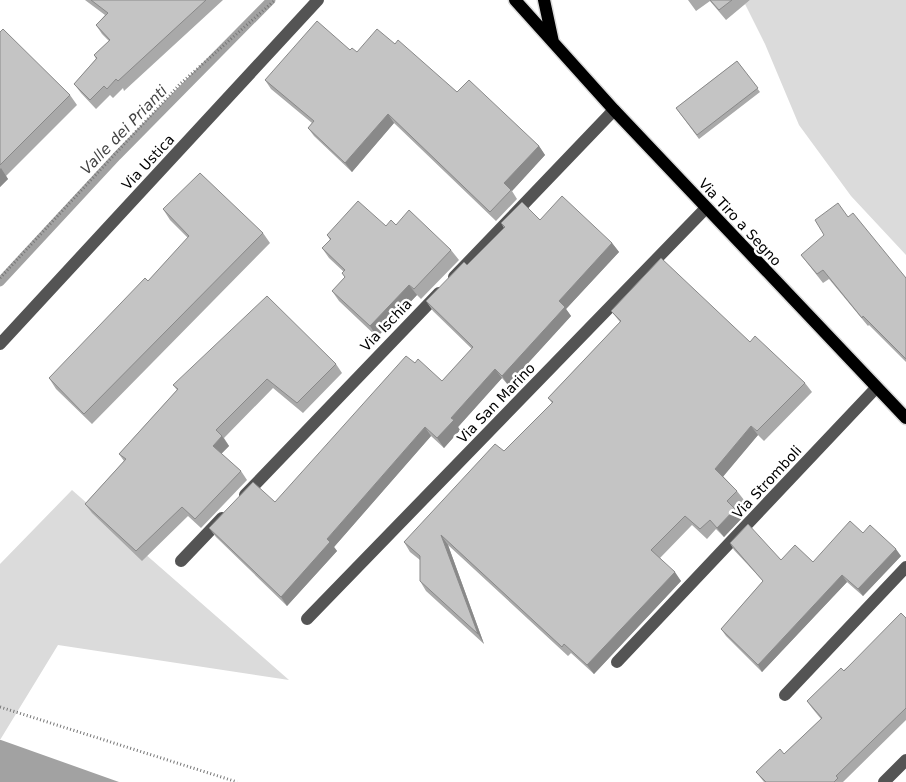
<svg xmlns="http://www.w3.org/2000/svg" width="906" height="782" viewBox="0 0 906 782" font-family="'DejaVu Sans',sans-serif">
<rect width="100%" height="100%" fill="#fff"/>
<!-- green -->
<path fill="#dbdbdb" d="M750,0H906V255L851,196L799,125L765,44L745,4Z
M72,490L289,680L58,645L0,740V564Z"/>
<!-- water -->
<path fill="#a2a2a2" d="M0,740H1L119,782H0Z"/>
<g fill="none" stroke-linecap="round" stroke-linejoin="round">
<!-- stream -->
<path stroke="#a2a2a2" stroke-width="9" d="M0,282L117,156L271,0"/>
<defs>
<path id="major" d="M515,0L614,110L906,418
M544,0L553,42"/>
</defs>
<!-- major casing -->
<use href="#major" stroke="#dbdbdb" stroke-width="15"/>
<!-- path -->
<path stroke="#767676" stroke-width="3" stroke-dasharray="1 2.5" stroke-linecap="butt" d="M0,278L180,84L275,0
M0,707L237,782"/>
<!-- minor -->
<path stroke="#545454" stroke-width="12" d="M454,277L614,110
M0,344L318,0
M245,495L439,293
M181,561L222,518
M307,619L706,208
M617,662L876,388
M785,695L906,567
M884,782L906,760"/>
<!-- major -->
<use href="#major" stroke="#000" stroke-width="12"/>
</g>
<!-- wall -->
<path fill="#a9a9a9" d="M85,0H223L124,91L123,88L113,98L110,95L96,109L81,93L74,84L96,59L94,55L109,41L102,34L96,25L105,15Z
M688,0H750L726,20L710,1L696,11Z
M0,32L70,95L77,105L6,176L8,179L0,187Z
M395,44L457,92L539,146L545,155L512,191L517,199L496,221L394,123L352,172L314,136L308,128L312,123L271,89L265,80L350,50L357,52Z
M737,61L760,92L699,139L676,108Z
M163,209L263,233L270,243L92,424L56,389L49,378L148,281L188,238L170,220Z
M848,217L906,278V362L869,325L868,326L829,279L823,283L801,255Z
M540,220L612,243L619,252L566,309L571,316L508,385L502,378L458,427L460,430L444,448L431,436L334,547L337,551L287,606L216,537L209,528L275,502L415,363L442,381L472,349L433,311L426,301L467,265L504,228L501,223Z
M396,225L451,250L459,260L421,299L417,295L377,337L339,301L332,291L345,277L342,273L344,272L329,258L322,248L330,240L327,235L386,226Z
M611,311L750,342L805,383L812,392L764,441L758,435L723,476L737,491L744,500L735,510L741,519L724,537L716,529L707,539L692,525L660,558L681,581L594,674L571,653L568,656L448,545L484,644L426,591L420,581V560L410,552L404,542L504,451L552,403L548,398L620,322Z
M336,364L342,373L303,413L273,388L224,438L229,446L221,454L241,471L247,480L201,528L188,516L142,561L92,513L85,504L124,461L119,454L177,390L173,385Z
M863,533L901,556L863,596L847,582L762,672L726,636L721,629L763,581L734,550L730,543L781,560L813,562Z
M906,618V720L843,782H764L756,772L784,754L821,719L812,708L807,701Z"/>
<!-- shaded-wall -->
<path fill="#898989" d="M388,114L394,123L352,172L345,163Z
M539,146L545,155L512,191L504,183Z
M1,168L8,179L0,187V169Z
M612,243L619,252L566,309L571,316L508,385L502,376L559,301Z
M409,285L417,295L377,337L370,326Z
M495,369L502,378L458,427L460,430L444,448L437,438L451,418Z
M751,426L758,435L722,478L715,469Z
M425,427L431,436L334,547L337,551L287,606L281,597L327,539Z
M222,436L229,446L219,456L213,446Z
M735,509L741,519L724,537L717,528Z
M441,535L448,545L484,644L478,634Z
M896,549L901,556L863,596L858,589Z
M675,572L681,581L594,674L587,665Z
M842,575L847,582L762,672L758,665Z"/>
<!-- building -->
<path fill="#c4c4c4" stroke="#898989" d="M91,0H206L118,81L116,79L107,89L104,86L90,100L74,84L97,58L94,55L110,40L96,25L108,13Z
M710,0H732L719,10Z
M317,21L350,50L352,48L357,52L377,29L395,44L398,40L457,92L469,80L539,146L504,183L511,190L490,212L388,114L345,163L308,128L314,121L265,80Z
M3,29L70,95L0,165V32Z
M737,61L758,88L697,135L676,108Z
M200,173L263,233L84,414L49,378L145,278L148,281L189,236L163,209Z
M562,196L612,243L559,301L565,307L502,376L495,369L451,418L454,420L437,438L425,427L327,539L330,542L281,597L209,528L253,482L275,502L406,356L415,363L418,359L442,381L473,347L426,301L464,262L467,265L505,227L501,223L522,202L540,220Z
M358,201L386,226L391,220L396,225L409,210L451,250L414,289L409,285L370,326L332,291L345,277L342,273L345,270L322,248L331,239L327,235Z
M838,203L848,217L853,213L906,278V359L863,316L862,318L823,270L817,274L801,255L824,235L815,220Z
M661,258L750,342L755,336L805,383L757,431L751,426L715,469L737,491L727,501L735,509L717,528L710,520L700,529L685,516L651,550L675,572L587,665L564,644L562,647L441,535L478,634L420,581V556L404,542L495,444L504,451L553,402L548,398L621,321L611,311Z
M267,296L336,364L297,403L267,379L216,430L222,436L213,446L241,471L195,519L182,507L136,551L85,504L126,459L119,454L178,389L173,385Z
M850,521L863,533L870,525L896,549L858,589L842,575L758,665L721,629L763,581L730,543L748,524L781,560L795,545L813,562Z
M901,613L906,618V708L836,776L838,778L834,782H766L756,772L780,749L784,754L822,718L807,701L841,668L844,671Z"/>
<g text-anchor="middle" stroke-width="5" stroke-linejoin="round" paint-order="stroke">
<!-- street labels -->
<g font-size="14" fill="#000" stroke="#fff">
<text transform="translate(148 162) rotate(-47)" y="5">Via Ustica</text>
<text transform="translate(740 222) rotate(47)" y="5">Via Tiro a Segno</text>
<text transform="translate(386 325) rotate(-46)" y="5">Via Ischia</text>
<text transform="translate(496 403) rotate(-46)" y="5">Via San Marino</text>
<text transform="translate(767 482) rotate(-47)" y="5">Via Stromboli</text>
</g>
<!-- water labels -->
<g font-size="15" font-style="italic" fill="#434343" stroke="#fff">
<text transform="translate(124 130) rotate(-46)" y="5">Valle dei Prianti</text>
</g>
</g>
</svg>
